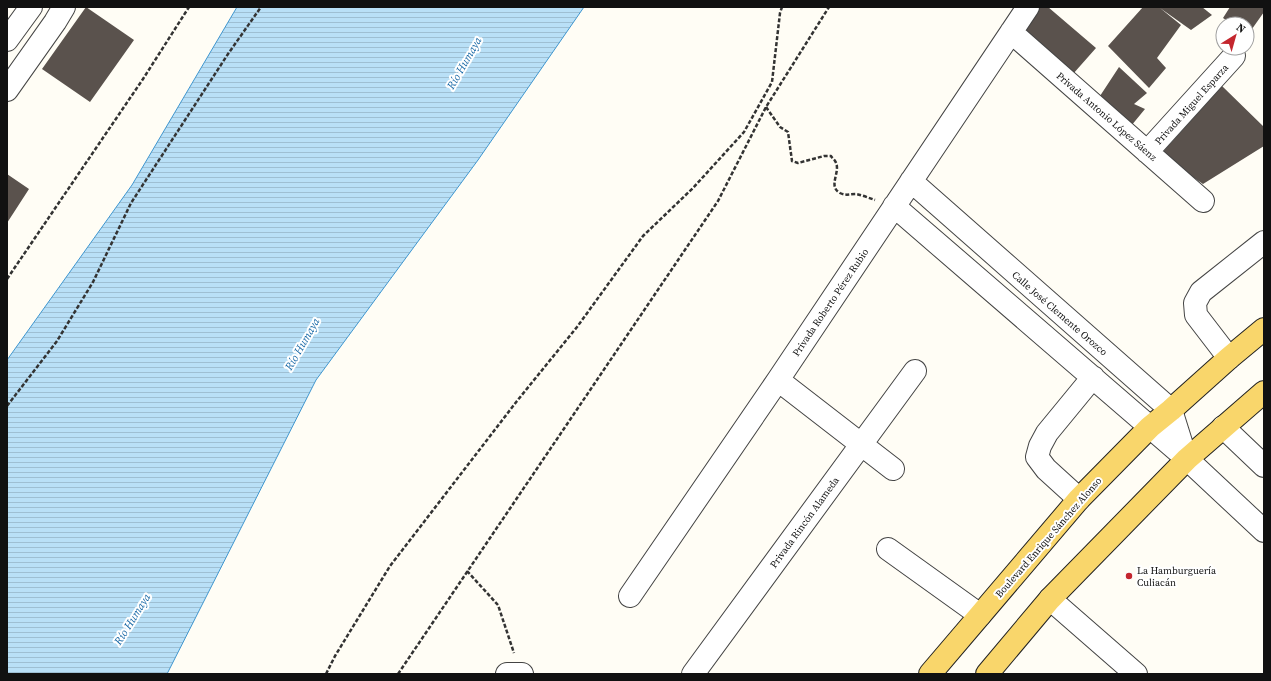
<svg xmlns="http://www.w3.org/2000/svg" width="1271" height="681" viewBox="0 0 1271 681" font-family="'Source Serif 4',serif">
<defs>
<pattern id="water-rules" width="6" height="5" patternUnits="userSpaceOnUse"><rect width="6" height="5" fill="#b9e0f7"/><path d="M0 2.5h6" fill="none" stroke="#9ebfd3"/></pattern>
</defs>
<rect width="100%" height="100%" fill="#fffdf5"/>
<!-- water -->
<path fill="url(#water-rules)" stroke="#3f96cf" d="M237,7H584L478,160L316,380L167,674H7V360L132,185Z"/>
<!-- building -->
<path fill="#5a524d" d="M86,7L134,40L90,102L42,69Z
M1034,7H1048L1096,48L1073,74L1018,28Z
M1143,7H1202L1212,15L1191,30L1160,8L1181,25L1157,58L1166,68L1149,88L1108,46Z
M1230,7H1264V12L1247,36V24H1232L1223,18Z
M1119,67L1147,93L1134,104L1145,109L1131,126L1100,96Z
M1222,86L1264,127V146L1203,184L1160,155Z
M7,174L29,189L7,223Z"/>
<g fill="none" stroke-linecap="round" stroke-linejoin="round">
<defs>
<path id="minor" d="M1011,32L1203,201
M7,40L31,7
M7,90L55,22L64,7
M1147,152L1234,56
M911,181L1171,410L1186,458
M894,206L1187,459L1264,531
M1229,358L1196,315L1195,303L1201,292L1264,242
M778,380L893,469
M1223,427L1264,466
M1079,499L1046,469L1037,457L1040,446L1047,433L1093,377
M888,549L980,615
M630,596L778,380L1028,7
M1050,599L1136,674
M507,674H522
M693,674L915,371"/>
<path id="major" d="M930,674L1079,499L1150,427L1171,410L1229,358L1264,329
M987,674L1050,599L1187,459L1264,392"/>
</defs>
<!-- minor casing -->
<use href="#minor" stroke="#444" stroke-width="24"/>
<!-- major casing -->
<use href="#major" stroke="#222" stroke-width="24"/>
<!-- path -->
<path stroke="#333" stroke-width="2.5" stroke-dasharray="4 2" stroke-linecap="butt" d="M766,107L780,127L788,132L792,161L798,163L824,156H831C832,158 834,159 835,161C842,171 827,186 840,193C846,196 850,194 856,194C862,195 869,198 875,200
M7,279L143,79L189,7
M7,406L57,341L93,282L131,203L228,54L261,7
M467,571L498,605L514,653
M326,674L335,656L390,566L517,401L577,327L643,236L693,188L744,132L772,82L780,13L782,7
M398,674L718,201L766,107L829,7"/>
<!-- minor -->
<use href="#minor" stroke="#fff" stroke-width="22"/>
<!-- major -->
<use href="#major" stroke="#f9d66b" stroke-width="22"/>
</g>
<!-- markers -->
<circle fill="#c4262e" stroke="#fff" stroke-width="1.5" cx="1129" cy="576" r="4"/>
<g text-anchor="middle" stroke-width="4" stroke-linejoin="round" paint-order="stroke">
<!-- street labels -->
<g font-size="10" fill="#111" stroke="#fff">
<text transform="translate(1191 104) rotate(-48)" y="4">Privada Miguel Esparza</text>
<text transform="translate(1107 116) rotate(41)" y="4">Privada Antonio López Sáenz</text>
<text transform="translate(830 302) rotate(-56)" y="4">Privada Roberto Pérez Rubio</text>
<text transform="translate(1060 313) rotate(41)" y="4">Calle José Clemente Orozco</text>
<text transform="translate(804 522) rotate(-54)" y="4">Privada Rincón Alameda</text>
<text transform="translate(1048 537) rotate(-49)" y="4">Boulevard Enrique Sánchez Alonso</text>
</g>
<!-- poi labels -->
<g font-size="10" fill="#111" stroke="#fff" text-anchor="start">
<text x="1137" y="574">La Hamburguería<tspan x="1137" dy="12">Culiacán</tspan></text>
</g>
<!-- water labels -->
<g font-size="11" font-style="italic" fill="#1768a6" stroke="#fff">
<text transform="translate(464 63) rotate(-60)" y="4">Río Humaya</text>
<text transform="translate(302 344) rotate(-60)" y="4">Río Humaya</text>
<text transform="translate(132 619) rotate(-58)" y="4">Río Humaya</text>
</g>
</g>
<!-- border -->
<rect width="1271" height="681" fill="none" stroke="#111111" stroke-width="16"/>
<!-- north arrow -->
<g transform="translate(1235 36) rotate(37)"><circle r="19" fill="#ffffff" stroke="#a0a0a0"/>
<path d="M0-3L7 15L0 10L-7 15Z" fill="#c4262e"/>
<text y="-6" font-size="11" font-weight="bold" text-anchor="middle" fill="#111111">N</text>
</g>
</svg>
